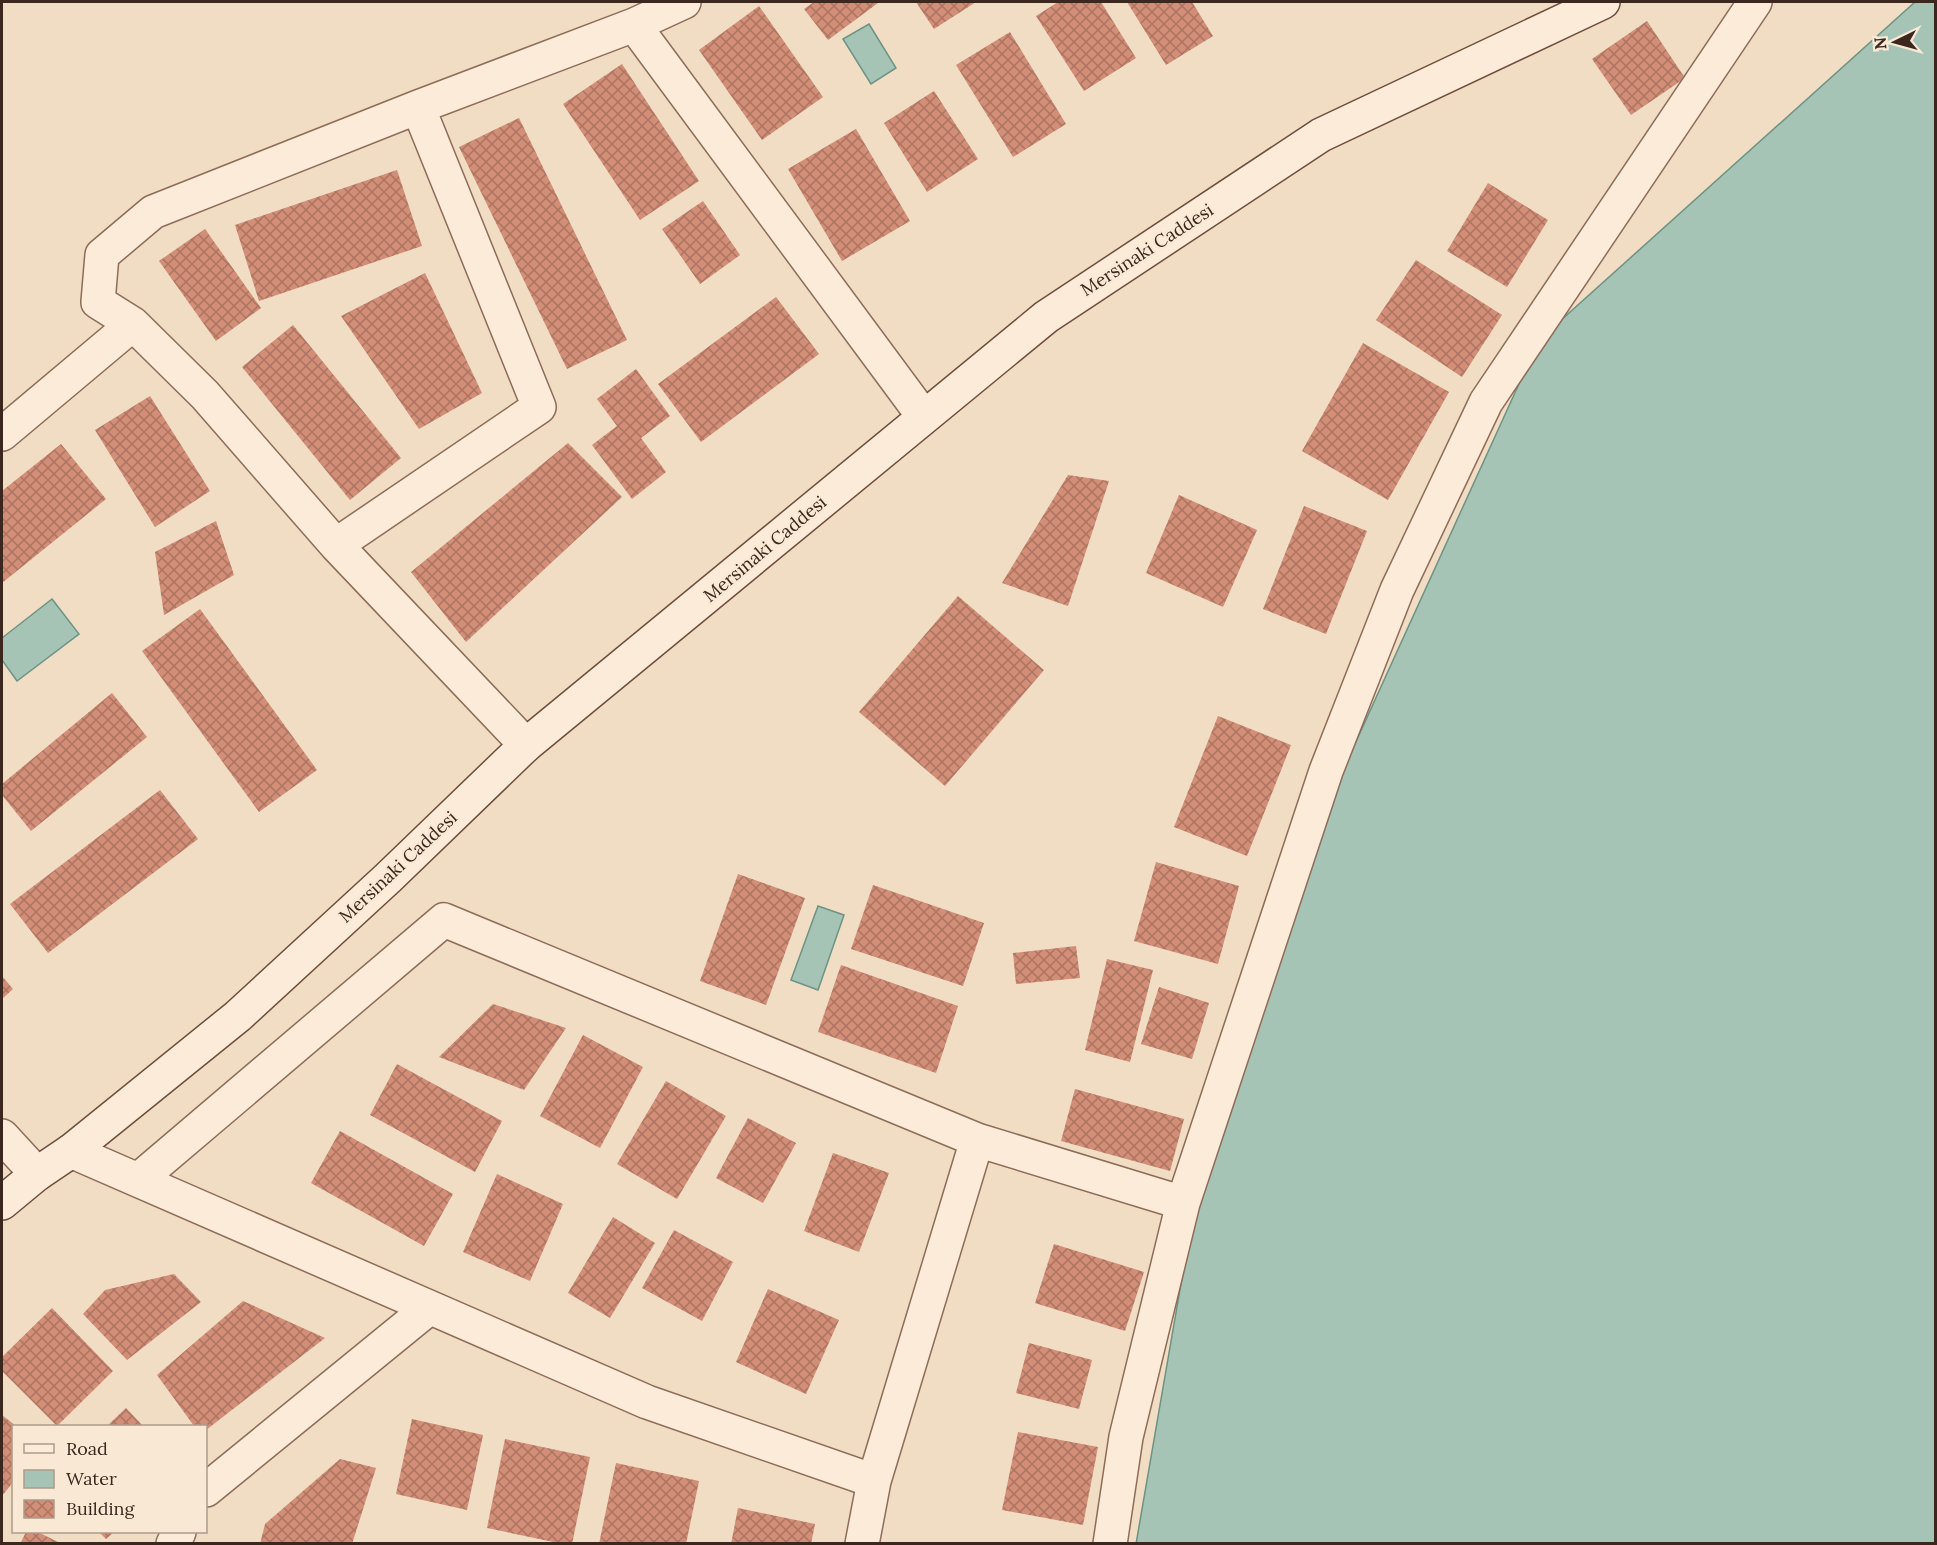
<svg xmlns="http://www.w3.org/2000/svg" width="1937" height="1545" viewBox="0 0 1937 1545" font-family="Lora,serif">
<defs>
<pattern id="building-cross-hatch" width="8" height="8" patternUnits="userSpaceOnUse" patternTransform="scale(1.5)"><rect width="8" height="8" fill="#d28e77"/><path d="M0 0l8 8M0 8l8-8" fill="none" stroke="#ac7461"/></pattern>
</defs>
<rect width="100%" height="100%" fill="#f1dcc4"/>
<!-- water -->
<path fill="#a6c4b6" stroke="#6c9383" stroke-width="1.5" d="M1915,2H1935V1543L1136,1544L1225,1029L1539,340Z
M869,24L896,68L871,84L843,39Z
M52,599L79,634L17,681L2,660V638Z
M818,906L844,915L818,990L791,980Z"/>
<!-- building -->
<path fill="url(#building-cross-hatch)" d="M814,2H877L878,3L828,40L804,9Z
M916,2H976L934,29Z
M1058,2H1101L1136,58L1084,91L1036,16Z
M1127,2H1192L1213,36L1166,65Z
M759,6L823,97L762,140L699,50Z
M1647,21L1685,78L1631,115L1592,59Z
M1010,32L1066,124L1013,157L956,65Z
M622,64L699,181L640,220L563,104Z
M934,91L978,159L927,192L884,123Z
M519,118L627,340L567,369L459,147Z
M856,129L910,221L842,261L788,169Z
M397,170L422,246L259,301L235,225Z
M1488,183L1548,220L1507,287L1447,251Z
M703,201L740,255L700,284L662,229Z
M205,229L261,308L216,341L159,261Z
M1416,260L1502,315L1462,377L1376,320Z
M425,273L482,393L419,429L341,316Z
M776,297L819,354L701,442L658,384Z
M293,325L401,458L350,500L242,367Z
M1363,343L1449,392L1388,500L1302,451Z
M636,369L670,416L641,438L666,472L632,499L592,445L617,426L597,399Z
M150,396L210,491L155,527L95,430Z
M568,443L622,497L466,642L411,572Z
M61,444L106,499L2,583V491Z
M1068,475L1109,481L1068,606L1002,583Z
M1179,495L1257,530L1223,607L1146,573Z
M1304,506L1367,531L1326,634L1263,609Z
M216,521L234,575L164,615L155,552Z
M958,596L1044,670L945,786L859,712Z
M200,609L317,770L259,812L142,651Z
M112,693L147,737L31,831L2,795V784Z
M1218,716L1291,745L1247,856L1174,827Z
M160,790L198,839L48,953L10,904Z
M1156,862L1239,886L1218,964L1134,941Z
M738,874L805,898L766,1005L700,981Z
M873,885L984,923L963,986L851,949Z
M1076,946L1080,978L1016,984L1013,953Z
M1107,959L1153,970L1130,1062L1085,1050Z
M841,965L958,1006L936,1073L818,1032Z
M2,976L13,989L2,999Z
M1159,987L1209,1003L1192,1059L1141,1044Z
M493,1004L566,1028L524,1090L439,1057Z
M583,1035L643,1067L600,1148L540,1116Z
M397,1064L502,1121L475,1172L370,1115Z
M666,1081L726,1116L677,1199L617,1164Z
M1075,1089L1184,1119L1170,1171L1061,1141Z
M748,1118L796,1143L763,1203L716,1178Z
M340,1131L453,1194L424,1246L311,1183Z
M833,1153L889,1173L859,1252L804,1231Z
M497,1174L563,1204L530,1281L463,1252Z
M613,1217L655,1243L610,1318L568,1293Z
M674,1230L733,1262L702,1321L642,1288Z
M1054,1244L1144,1272L1125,1331L1035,1303Z
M174,1274L201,1302L127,1360L83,1314L105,1290Z
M768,1289L839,1320L806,1394L736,1362Z
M243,1301L325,1338L206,1430V1426H194L157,1375Z
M52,1308L113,1371L57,1426L2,1371V1357Z
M1029,1343L1092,1360L1079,1409L1016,1393Z
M126,1408L143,1426H107Z
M2,1415L16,1426H14V1481L2,1496Z
M412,1419L483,1435L467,1510L396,1494Z
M1018,1432L1098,1447L1083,1525L1002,1510Z
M505,1439L590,1457L572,1544H563L487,1528Z
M340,1459L376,1468L352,1544H260L265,1524Z
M616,1463L699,1481L686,1544H599Z
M738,1508L815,1524L811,1544H731Z
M26,1532H38L62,1544H20Z
M99,1532H114L106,1539Z"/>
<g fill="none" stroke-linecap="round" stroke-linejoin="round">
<defs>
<path id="street" d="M634,25L924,417
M2,434L133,324
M336,545L539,407L418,107
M526,745L336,545L205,395L133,324L98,302L102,255L153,212L418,107L634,25L684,2
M2,1136L37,1174
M71,1151L647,1402L874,1481
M138,1180L444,920L977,1140L1183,1203
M206,1490L429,1308
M173,1544L179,1532
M862,1544L874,1481L977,1140
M1110,1544L1126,1437L1183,1203L1326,771L1397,590L1486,402L1755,2"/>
<path id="secondary" d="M2,1203L37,1174L71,1151L238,1016L388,878L526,745L1046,317L1321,135L1603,2"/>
</defs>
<!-- street casing -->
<use href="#street" stroke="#8d6c59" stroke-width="36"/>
<!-- secondary casing -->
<use href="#secondary" stroke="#6f4d3c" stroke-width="36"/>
<!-- street -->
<use href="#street" stroke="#fbebd8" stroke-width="33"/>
<!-- secondary -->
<use href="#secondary" stroke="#fbebd8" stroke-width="33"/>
</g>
<g text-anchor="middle" stroke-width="4.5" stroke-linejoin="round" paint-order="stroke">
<!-- street labels -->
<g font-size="18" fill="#3c271e" stroke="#f8e8d4">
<text transform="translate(1147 250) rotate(-33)" y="6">Mersinaki Caddesi</text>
<text transform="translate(765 549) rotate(-40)" y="6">Mersinaki Caddesi</text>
<text transform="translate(398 867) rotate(-43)" y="6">Mersinaki Caddesi</text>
</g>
</g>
<!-- border -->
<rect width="1937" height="1545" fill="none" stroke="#3c271e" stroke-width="6"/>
<!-- legend -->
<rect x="12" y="1425" width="195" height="108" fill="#f8e8d4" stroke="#ad9b8b" stroke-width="1.5"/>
<rect x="24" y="1444" width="30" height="9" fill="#fbebd8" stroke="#ad9b8b" stroke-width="1.5"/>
<text x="66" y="1455" font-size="18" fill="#3c271e">Road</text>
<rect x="24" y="1470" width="30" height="18" fill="#a6c4b6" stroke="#ad9b8b" stroke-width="1.5"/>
<text x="66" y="1485" font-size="18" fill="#3c271e">Water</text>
<rect x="24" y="1500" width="30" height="18" fill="url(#building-cross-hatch)" stroke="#ad9b8b" stroke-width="1.5"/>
<text x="66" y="1515" font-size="18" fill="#3c271e">Building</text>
<!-- north arrow -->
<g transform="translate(1895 42) rotate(265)" stroke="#f8e8d4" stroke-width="4.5" paint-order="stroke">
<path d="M0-4.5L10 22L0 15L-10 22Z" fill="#3c271e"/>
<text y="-9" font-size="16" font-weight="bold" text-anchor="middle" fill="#3c271e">N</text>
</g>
</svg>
